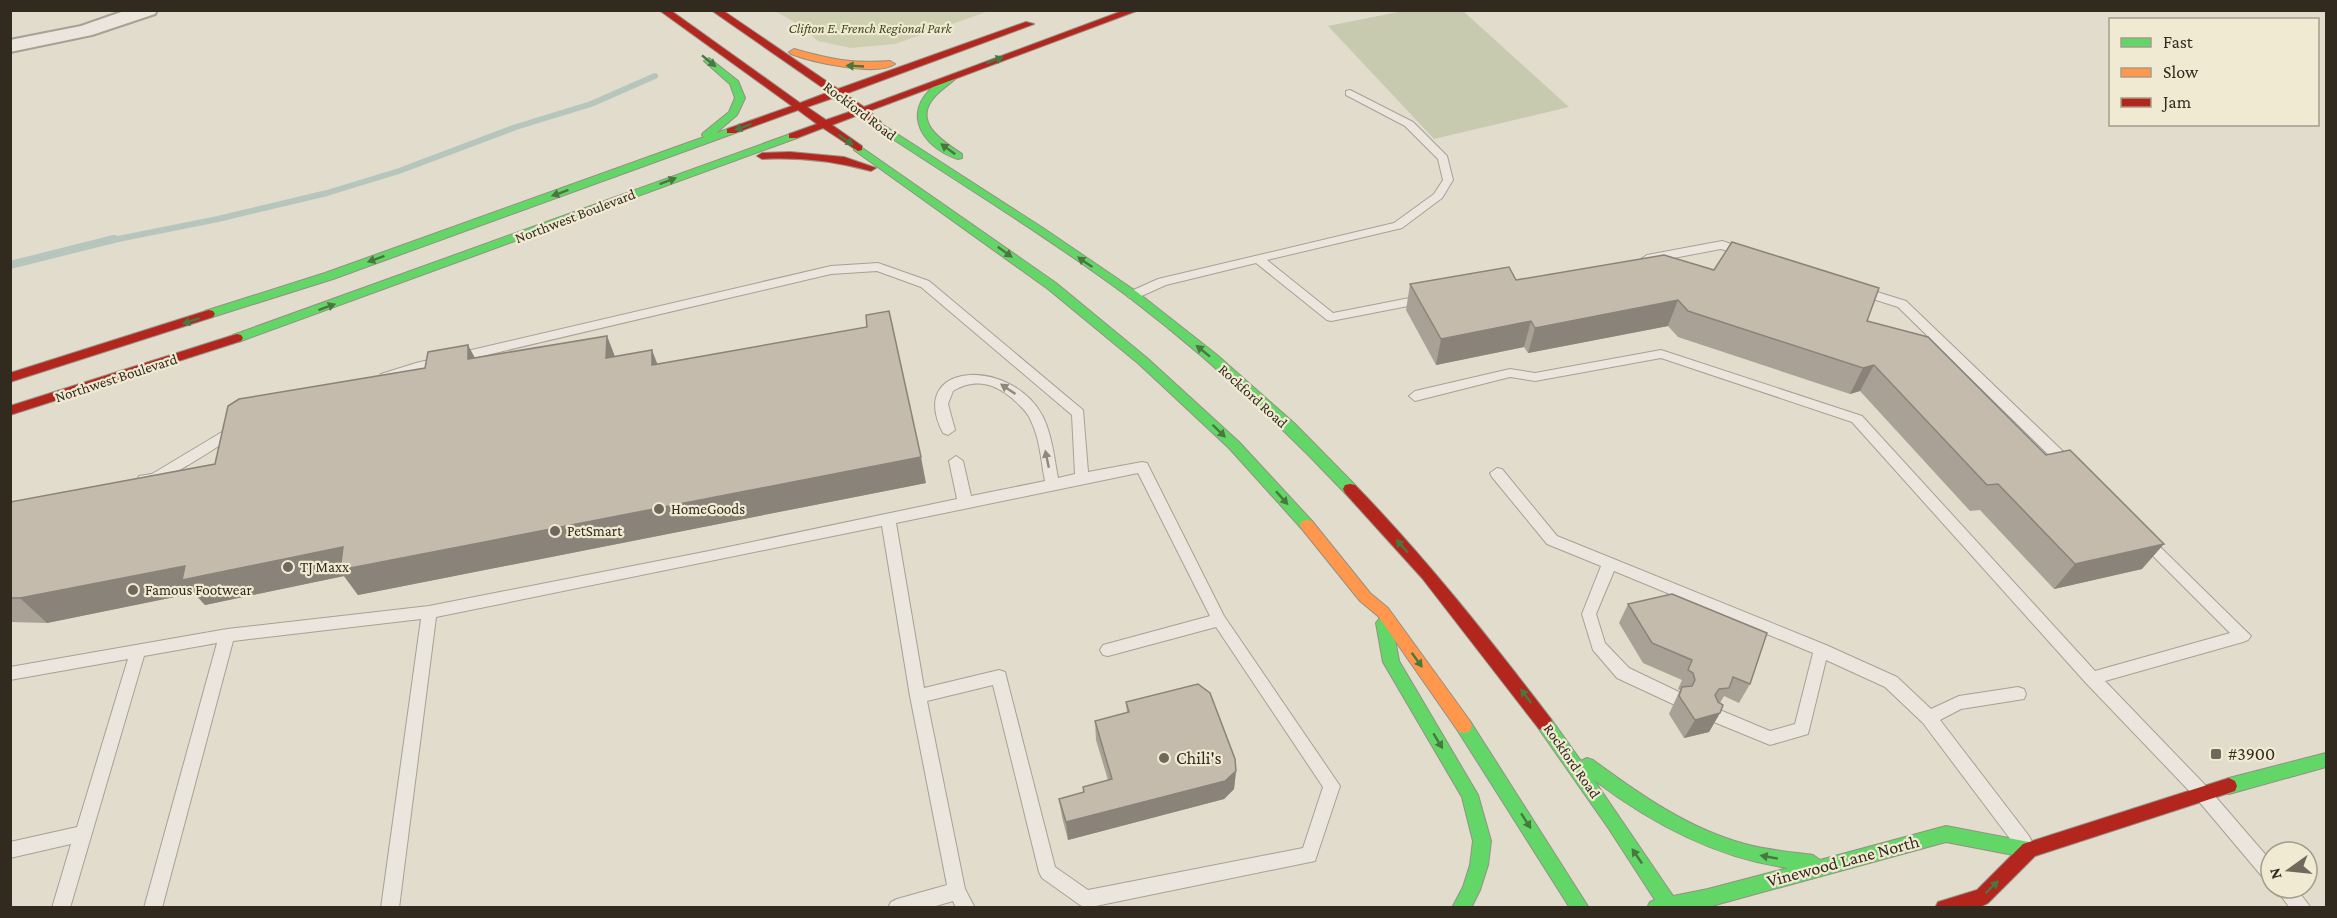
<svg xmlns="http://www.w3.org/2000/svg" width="2337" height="918" viewBox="0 0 2337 918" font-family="'Crimson Pro',serif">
<rect width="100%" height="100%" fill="#e1dccc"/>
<!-- green -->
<path fill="#cdcfb0" d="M775,11V10L989,11L895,44L851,48L818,41L796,23Z"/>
<!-- cemetery -->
<path fill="#c8caaf" d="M1403,11H1463L1569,107L1434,139L1328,26Z"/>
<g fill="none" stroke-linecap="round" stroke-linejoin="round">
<!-- stream-far1 -->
<path stroke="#b7c6bd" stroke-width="6" d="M108,241L218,219L327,193L399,171L516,127L591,104L655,76"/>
<!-- stream -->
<path stroke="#b7c6bd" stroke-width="8" d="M10,265L114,239"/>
<defs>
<path id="lane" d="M1350,90L1413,122L1447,156L1453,180L1442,198L1402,228L1267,260L1333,313L1425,295L1431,299L1429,302L1331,321L1327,320L1256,263L1166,285L1137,298H1129L1127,295L1129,292L1158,279L1394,223L1434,194L1443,180L1438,159L1405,126L1346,95V91Z
M1722,241L1750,250L1752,253L1746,257L1721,249L1647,263L1641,259L1647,255Z
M878,263L929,281L1083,410L1088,472L1142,462L1147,463L1224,616L1340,786L1315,861L1086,908L1080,905L1042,878L1039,872L993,685L927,701L965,889L975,908H956L953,901L929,908H888L891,902L897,899L947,885L910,696L882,526L436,617L399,908H381L421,619L233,641L162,908H144L217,643L144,656L70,908H52L71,844L10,858V842L77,827L128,659L10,680V667L227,629L429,606L709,551L957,499L949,461L956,456L963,461L971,496L1045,481C1041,461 1040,439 1031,421C1028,412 1020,406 1013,399C994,383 975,378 953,391L948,404L955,430L948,435L943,433C906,361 1010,357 1042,415C1052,434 1054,457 1058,478L1075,474L1072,415L921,287L877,271L831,274L418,371L385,381L379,377L381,374L416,363L831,266ZM1138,473L1210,616L1103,645L1100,650L1103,655L1108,656L1216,627L1323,787L1303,848L1088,890L1055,867L1005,672L999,670L924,688L896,523Z
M1861,287L1906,301L2073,461L2075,465L2073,469H2063L1898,307L1857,294L1855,291L1857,288Z
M1661,350L1862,416L2095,671L2230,633L2137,540L2139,536H2149L2251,636L2248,640L2243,642L2105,681L2208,788L2271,861V882L2265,880L2196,798L2086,683L1852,422L1661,358L1535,381L1510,377L1415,401L1409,396L1415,391L1510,369L1535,373Z
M237,423L244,428L242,431C222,443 158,489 139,484L137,480L139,476L152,474Z
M1497,468L1502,469L1557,536L1826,645L1897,677L1931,709L1959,696L2018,687L2024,689L2026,694L2024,699L1961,709L1940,720L2029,836L2032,842L2029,848L2023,850L2017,848L1923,723L1885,687L1826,660L1808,734L1770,745L1709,720L1707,715L1709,710L1715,708L1770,731L1795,724L1813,653L1614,571L1596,614L1605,643L1629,668L1681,693L1683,698L1681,703L1675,705L1617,678L1593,650L1582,614L1601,566L1547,544L1492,477L1490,473Z
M2275,888H2296L2311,908H2290Z"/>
<path id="street" d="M127,10H157L155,14L92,35L10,52V40L81,26Z"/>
<path id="fast" d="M709,58L738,81L745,98L737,115L716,133L731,128L736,131L735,133L333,279L209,318L203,314L205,311L325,273L704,137L702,135L703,133L729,112L735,98L730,84L704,61Z
M951,75L956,78C948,86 938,91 932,100C914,124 944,142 962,154V158L958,159C928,150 903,119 928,92C934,85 942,78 951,75Z
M877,121L1043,228L1137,292L1217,355L1294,423L1355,485L1357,489L1355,493H1345C1278,422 1207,357 1130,298C1048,237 959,183 873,126V122Z
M793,133L798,136L797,138L241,341L237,342L231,338L233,335Z
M858,145L1056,283L1147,358L1239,442L1312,521L1314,525L1312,529H1302L1229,448L1139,364L1048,289L854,150V146Z
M1384,617L1389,619L1392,623L1399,661L1478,795L1491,841L1488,865L1480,890L1471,908H1452L1463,887L1470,865L1473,841L1462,797L1383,662L1376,623L1379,619Z
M1545,717L1551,719L1581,761L1587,758L1593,760C1639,794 1689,829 1745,844C1767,850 1790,852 1813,855L1820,860L1946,826L2029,842L2035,844L2038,850L2035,856L2029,858L1946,842L1708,907L1647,908L1650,902L1655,900L1609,829L1539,729L1537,724L1539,719ZM1594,780C1652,824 1716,858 1788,868L1708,889L1673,896Z
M1464,719L1470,721L1589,908H1570L1458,731L1456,726L1458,721Z
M2326,753V767L2229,794L2223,791L2221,786L2223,781L2229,778Z"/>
<path id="slow" d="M794,49C829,59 854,64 890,61L895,64C876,77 812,62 791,54L789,52Z
M1307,520L1312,521L1370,593L1388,608L1470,721L1472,726L1470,731L1464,733L1458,731L1378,616L1360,601L1302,529L1300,525L1302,521Z"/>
<path id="jam" d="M659,10H670L800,103L829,92L711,10H722L838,89L1026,22L1034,24L845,94L864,107L1125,10H1139L869,111L881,122V126H873L861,114L832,125L862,146V150L858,151L823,128L797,138H789V134L817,124L798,110L735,133H727V129L792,106ZM836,97L855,110L826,120L807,107Z
M790,152L844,157L876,168L871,171C834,161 801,157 762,159L757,156L762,153Z
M209,310L213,311L215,314L213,317L10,382V373Z
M237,334L241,335L243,338L241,341L10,415V406Z
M1350,484L1355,485C1426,558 1489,638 1551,719L1553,724L1551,729L1545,731L1539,729L1422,578L1345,493L1343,489L1345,485Z
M2229,778L2235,781L2237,786L2235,791L2035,856L1988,903L1982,906L1975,908H1935L1938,902L1977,890L2023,844Z"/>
</defs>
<!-- lane casing -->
<use href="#lane" stroke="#a6a195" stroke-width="2"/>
<!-- street casing -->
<use href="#street" stroke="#a6a195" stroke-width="4"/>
<!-- fast casing -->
<use href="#fast" stroke="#959085" stroke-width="2"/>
<!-- slow casing -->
<use href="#slow" stroke="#959085" stroke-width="2"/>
<!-- jam casing -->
<use href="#jam" stroke="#959085" stroke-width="2"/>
<!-- lane -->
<use href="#lane" fill="#eae6dd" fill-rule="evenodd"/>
<!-- street -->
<use href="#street" fill="#eae6dd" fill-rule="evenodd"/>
<!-- fast -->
<use href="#fast" fill="#63d668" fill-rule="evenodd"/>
<!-- slow -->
<use href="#slow" fill="#ff974d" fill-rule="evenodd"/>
<!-- jam -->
<use href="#jam" fill="#b3261e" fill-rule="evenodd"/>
</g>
<!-- wall -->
<path fill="#a9a195" d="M1516,280L1867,321L2142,569L2054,589L1980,510L1970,511L1860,391L1850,394L1678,337L1668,326L1528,353L1524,347L1436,365L1406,310L1410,284Z
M607,336L615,357L657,364L926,483L358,595L344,576L205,605L194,593L47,623L10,622V502L215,464L425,368L475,358Z
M1628,604L1750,684L1739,703L1724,696L1720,703V713L1709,732L1684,738L1669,714L1680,690L1678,689L1682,680L1643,663L1619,623Z
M1126,702L1236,771L1234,789L1224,799L1068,840L1062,817L1059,799L1083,792V787L1108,780L1096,740L1095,721L1127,713Z"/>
<!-- shaded-wall -->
<path fill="#898379" d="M1678,300L1668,326L1528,353L1535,328Z
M1531,321L1524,347L1436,365L1441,339Z
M607,336L617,362L606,358Z
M468,345L482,371L468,359Z
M652,350L662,376L652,365Z
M1874,365L1860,391L1850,394L1863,368Z
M921,457L926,483L358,595L344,576L205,605L194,593L47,623L20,598L185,566L343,547Z
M2164,544L2142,569L2054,589L2075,564Z
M1720,713L1709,732L1684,738L1695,720Z
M1236,771L1234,789L1224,799L1068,840L1066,822Z"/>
<!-- building -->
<path fill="#c4bbad" stroke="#898379" stroke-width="1.5" d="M1732,242L1879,288L1867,321L1928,337L2046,455L2070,450L2164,544L2075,564L1998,484L1987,485L1874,365L1863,368L1688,311L1678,300L1535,328L1531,321L1441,339L1410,284L1509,267L1516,280L1664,255L1714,270Z
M889,311L921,457L340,570L343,547L182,580L185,566L20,598H10V502L215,464L228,406L239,399L425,368L428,352L468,345V359L607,336L606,358L652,350V365L867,327L866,315Z
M1672,594L1767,633L1750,684L1733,677L1729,688L1719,689L1715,695L1718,702L1723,705L1720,713L1695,720L1679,696L1682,687L1692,686L1695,680L1693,673L1688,670L1692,660L1652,643L1628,604Z
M1198,684L1210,693L1235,759L1236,771L1225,781L1066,822L1059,799L1084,792L1083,787L1112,779L1095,721L1129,712L1126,702Z"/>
<!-- one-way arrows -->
<defs><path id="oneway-solid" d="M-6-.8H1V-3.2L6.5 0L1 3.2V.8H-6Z" transform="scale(1.5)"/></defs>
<g fill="#497740">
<use href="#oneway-solid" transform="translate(995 60) rotate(-20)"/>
<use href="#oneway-solid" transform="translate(709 61) rotate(39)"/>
<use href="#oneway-solid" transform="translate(855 66) rotate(-177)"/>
<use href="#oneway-solid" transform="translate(743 127) rotate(160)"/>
<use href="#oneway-solid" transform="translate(846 140) rotate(35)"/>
<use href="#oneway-solid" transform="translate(948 149) rotate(-144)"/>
<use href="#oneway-solid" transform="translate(668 181) rotate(-21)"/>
<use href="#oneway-solid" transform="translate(560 193) rotate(160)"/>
<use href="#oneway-solid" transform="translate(1005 252) rotate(36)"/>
<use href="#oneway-solid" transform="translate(376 259) rotate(160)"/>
<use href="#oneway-solid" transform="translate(1085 262) rotate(-146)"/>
<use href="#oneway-solid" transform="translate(327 307) rotate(-20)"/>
<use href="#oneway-solid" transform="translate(191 321) rotate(162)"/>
<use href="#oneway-solid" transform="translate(1203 351) rotate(-141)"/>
<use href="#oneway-solid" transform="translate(1219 431) rotate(44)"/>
<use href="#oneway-solid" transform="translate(1282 498) rotate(48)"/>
<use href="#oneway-solid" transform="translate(1402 546) rotate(-131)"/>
<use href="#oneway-solid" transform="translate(1417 660) rotate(54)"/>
<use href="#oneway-solid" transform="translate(1526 696) rotate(-127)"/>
<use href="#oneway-solid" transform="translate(1438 741) rotate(59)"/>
<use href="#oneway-solid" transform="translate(1526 821) rotate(57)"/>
<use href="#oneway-solid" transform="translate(1637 856) rotate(-124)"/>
<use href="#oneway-solid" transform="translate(1769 857) rotate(-170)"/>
<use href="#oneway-solid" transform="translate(1992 887) rotate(-44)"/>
</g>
<g fill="#8e887e">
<use href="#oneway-solid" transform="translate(1008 389) rotate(-146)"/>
<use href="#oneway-solid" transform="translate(1047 459) rotate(-102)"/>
</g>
<!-- markers -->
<g fill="#70685c" stroke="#f1ead2" stroke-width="2">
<circle cx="659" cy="509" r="6"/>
<circle cx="555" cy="531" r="6"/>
<circle cx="288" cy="567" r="6"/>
<circle cx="133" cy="590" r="6"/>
<rect x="2210" y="748" width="12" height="12" rx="3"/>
<circle cx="1164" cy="758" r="6"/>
</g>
<g text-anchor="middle" stroke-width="4.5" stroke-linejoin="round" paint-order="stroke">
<!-- far-park labels -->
<g font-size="14" font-style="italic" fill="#414d27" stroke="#f1ead2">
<text x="870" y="33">Clifton E. French Regional Park</text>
</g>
<!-- street labels -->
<g font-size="15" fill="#332a1f" stroke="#f1ead2">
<text transform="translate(860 111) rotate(37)" y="5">Rockford Road</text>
<text transform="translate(575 216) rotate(-21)" y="5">Northwest Boulevard</text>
<text transform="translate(116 378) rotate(-18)" y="5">Northwest Boulevard</text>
<text transform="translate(1253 396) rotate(42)" y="5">Rockford Road</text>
<text transform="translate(1572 761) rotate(55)" y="5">Rockford Road</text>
</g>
<!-- poi labels -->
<g font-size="15" fill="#332a1f" stroke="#f1ead2" text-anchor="start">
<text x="671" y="514">HomeGoods</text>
<text x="567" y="536">PetSmart</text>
<text x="300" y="572">TJ Maxx</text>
<text x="145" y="595">Famous Footwear</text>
</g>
<!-- near-poi labels -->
<g font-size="18" fill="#332a1f" stroke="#f1ead2" text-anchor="start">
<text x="2228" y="760">#3900</text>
<text x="1176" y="764">Chili's</text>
</g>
<!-- near-street labels -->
<g font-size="18" fill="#332a1f" stroke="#f1ead2">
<text transform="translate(1843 861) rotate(-15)" y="6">Vinewood Lane North</text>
</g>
</g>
<!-- border -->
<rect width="2337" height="918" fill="none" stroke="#332a1f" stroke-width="24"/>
<!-- legend -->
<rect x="2109" y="18" width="210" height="108" fill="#f1ead2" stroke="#a59d8a" stroke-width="1.5"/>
<rect x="2121" y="38" width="30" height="9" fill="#63d668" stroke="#a59d8a" stroke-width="1.5"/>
<text x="2163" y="48" font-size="18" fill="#332a1f">Fast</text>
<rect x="2121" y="68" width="30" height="9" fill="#ff974d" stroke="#a59d8a" stroke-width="1.5"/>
<text x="2163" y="78" font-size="18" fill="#332a1f">Slow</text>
<rect x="2121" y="98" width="30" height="9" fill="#b3261e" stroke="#a59d8a" stroke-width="1.5"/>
<text x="2163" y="108" font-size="18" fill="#332a1f">Jam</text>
<!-- north arrow -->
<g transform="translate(2289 870) rotate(255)"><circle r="28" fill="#f1ead2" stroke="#a59d8a" stroke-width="1.5"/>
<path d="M0-4.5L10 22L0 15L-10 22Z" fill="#70685c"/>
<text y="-9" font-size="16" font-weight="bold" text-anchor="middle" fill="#332a1f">N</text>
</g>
</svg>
